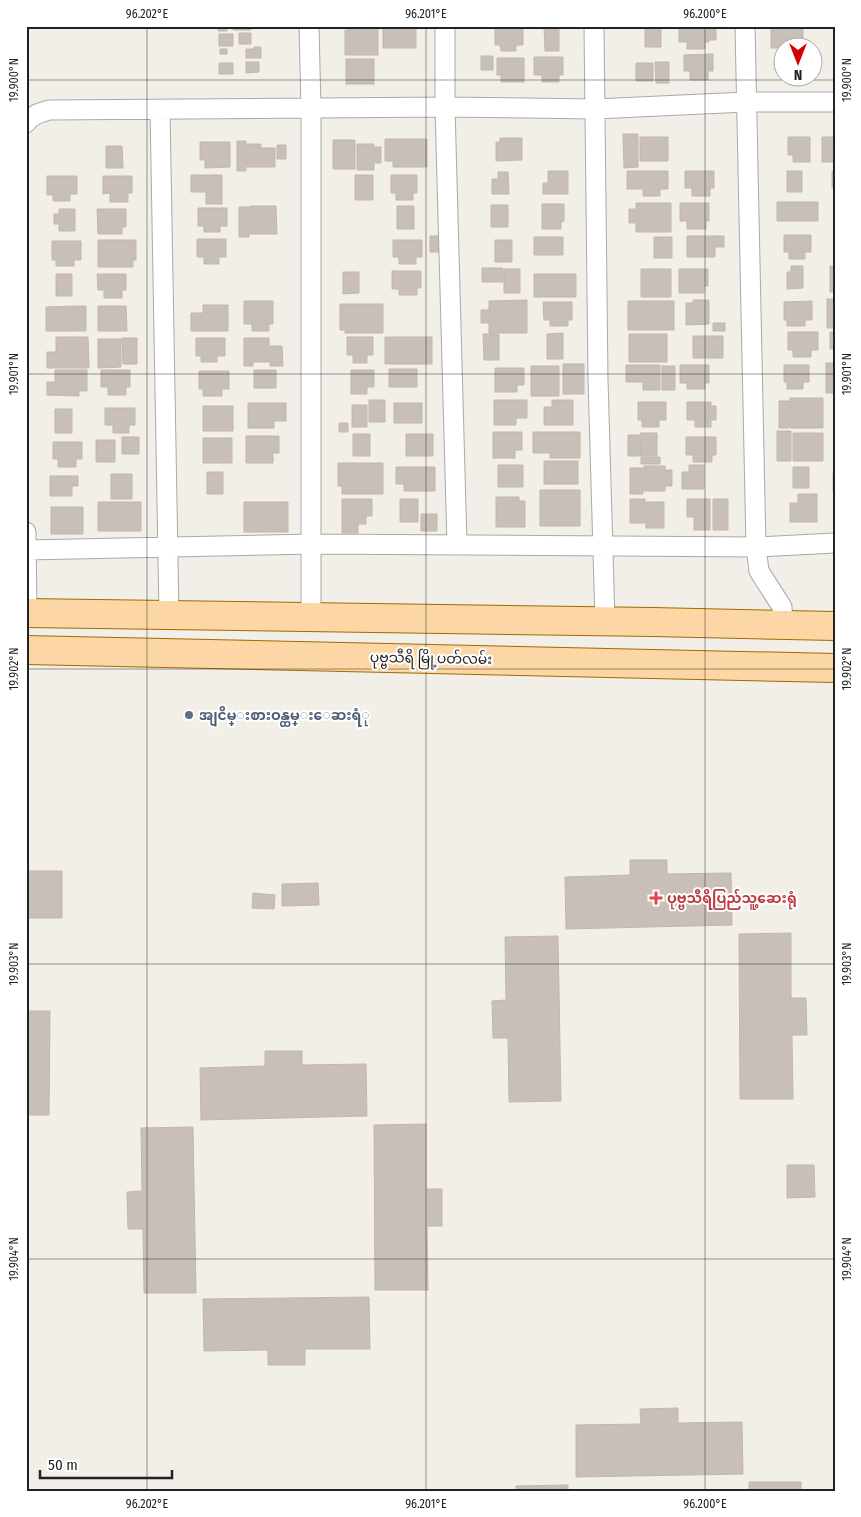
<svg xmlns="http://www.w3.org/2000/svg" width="861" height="1517" viewBox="0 0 861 1517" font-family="'Fira Sans Condensed','Noto Sans Myanmar',sans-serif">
<rect width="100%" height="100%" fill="#f2efe9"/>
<!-- building -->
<path fill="#c7bfb8" stroke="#c4b6ab" d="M218,26H226L227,31H218Z
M233,26H251V30H233Z
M544,26H559V51H545Z
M645,26H661V47H645Z
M679,26H709V42H705V49H687V42H679Z
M710,26H716V40H710Z
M771,26H803V48H771Z
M349,27H378V55H345V30H349Z
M383,27H416V48H383Z
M495,27H523V45H516V51H501L500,45H495Z
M239,33H251V44H239Z
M219,34H233V46H219Z
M254,47H261V58H246V49H254Z
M220,49H227V54H220Z
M713,54V71H708V80H690V71H684V55Z
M481,56H493V70H481Z
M534,57H563V75H559V82H542V75H534Z
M497,58H524V82H501V75H497Z
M346,59H374V84H346Z
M246,62H259V72L246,73Z
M655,62H669V83H656Z
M219,63H233V74H219Z
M636,63H653V81H636Z
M794,78H810V80H794Z
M623,134H638V167L624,168Z
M640,137H668V161H640Z
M788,137H810V162H793V155H788Z
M822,137H835V162H822Z
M500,138H522V160L496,161V142H500Z
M385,139H427V167H393V161H385Z
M333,140H355V169H333Z
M237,141H246V171H237Z
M200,142H230V167L205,168V160H200Z
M247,144H261V148H275V167H247Z
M357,144H374V170H357Z
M277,145H286V159H277Z
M106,146H122L123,168H106Z
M375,147H381V163H375Z
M548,171H568V194H543V183H548Z
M627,171H668V189H660V196H643V189H627Z
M685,171H714V188H710V196H692V188H685Z
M787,171H802V192H787Z
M832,171H835V188H832Z
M498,172H508L509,194H492V179H498Z
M191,175H222V204H206V192H191Z
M355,175H373V200H355Z
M391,175H417V193H413V200H396V193H391Z
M47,176H77V194H70V201H53V195H47Z
M103,176H132V193H128V202H110V193L103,194Z
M777,202H818V221H777Z
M636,203H671V232H636V223H629V209H636Z
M680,203H709V221H706V229H687V221H680Z
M542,204H564V221L561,222V229H542Z
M491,205H508V227H491Z
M250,206H276L277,234H250Z
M397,206H414V229H397Z
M239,207H249V237H239Z
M198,208H227V226H220V232H204V226H198Z
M59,209H75V231H59V224H54V214H59Z
M97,209H126V227H122V234H98Z
M784,235H811V252H805V259H789V252H784Z
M430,236H444V252H430Z
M687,236H724V247H715V257H687Z
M534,237H563V255H534Z
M654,237H672V258H654Z
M197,239H226V257H219V264H204V257H197Z
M98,240H136V260H133V267H98Z
M393,240H422V257H416V264H399V257H393Z
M495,240H512V262H495Z
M52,241H81V260H74V266H56V260H52Z
M791,266H803V288L787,289V272H791Z
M830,266H835V292H830Z
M482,268H503V282H482Z
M504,269H520V293H504Z
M641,269H671V297H641Z
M679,269H708V286H704V293H679Z
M392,271H421V288H417V295H399V289H392Z
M343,272H359V293L343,294Z
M56,274H72V296H56Z
M97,274H126V290H122V298H104V290H98Z
M534,274H576V297H534Z
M827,299H835V328H827Z
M527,300V333H489V323H481V310H489V301Z
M693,300H709V324L686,325V303H693Z
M244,301H273V324H269V331H252V324H244Z
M628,301H674V330H628Z
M812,301V320H805V326H787V320H784V302Z
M543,302H572V320H568V326H550V320H544Z
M340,304H383V333H345V330H340Z
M203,305H228V331H191V313H203Z
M75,306V331H46V307Z
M76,306H86V331H76Z
M98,306H126L127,331H98Z
M713,323H725V331H713Z
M788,332H818V350H811V357H793V350H788Z
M830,332H835V349H830Z
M563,333V359H547V334Z
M483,334H499V360H484Z
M629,334H667V362H629Z
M693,336H723V358H693Z
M56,337H88L89,368H47V352H56Z
M347,337H373V355H367V363H353V355H347Z
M385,337H432V364H385Z
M122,338H137V364H123Z
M196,338H225V356H217V362H201V356H196Z
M244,338H269V362H253V366H244Z
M98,339H121V367L98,368Z
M270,346H282L283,366H270Z
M826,363H835V393H826Z
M563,364H584V394H563Z
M626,365H660V390H643V382H626Z
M680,365H709V383H705V389H687V383H680Z
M784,365H809V382H803V389H787V382H784Z
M531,366H559V396H531Z
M662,366H675V390H662Z
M495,368H524V385H517V392H495Z
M389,369H417V387H389Z
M55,370H87V391H79V396L47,395V382H55Z
M101,370H130V387H126V395H108V387H101Z
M254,370H276V388H254Z
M351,370H374V387H367V394H351Z
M199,371H229V389H222V396H203V389H199Z
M790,398H823V428H790Z
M369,400H385V422H369Z
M494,400H527V418H516V425H494Z
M552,400H573V425H544V407H552Z
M779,401H789V428H779Z
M638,402H666V420H659V427H642V420H638Z
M687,402H711V406H716V420H711V427H695V420H687Z
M248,403H286V421H274V428H248Z
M394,403H422V423H394Z
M352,405H367V427H352Z
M203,406H233V431H203Z
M105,408H135V425H129V433H113V425H105Z
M55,409H72V433H55Z
M339,423H348V432H339Z
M777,431H791V461H777Z
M493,432H522V450H515V458H493Z
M533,432H580V458H550V453H533Z
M640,433H657V456H640Z
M793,433H823V461H793Z
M353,434H370V456H353Z
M406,434H433V456H406Z
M628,435H639V456H628Z
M246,436H279V453H273V463H246Z
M122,437H139V454H122Z
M686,437H716V455H712V462H693V455H686Z
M203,438H232V463H203Z
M96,440H115V462H96Z
M53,442H82V459H76V467H58V459H53Z
M641,457H660V464H641Z
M544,461H578V484H544Z
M338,463H383V494H342V486H338Z
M498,465H523V487H498Z
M689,465H704V489H682V472H689Z
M644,466H665V470H672V486H665V491H644Z
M396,467H435V491H404V484H396Z
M793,467H809V488H793Z
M630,468H643V494H630Z
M207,472H223V494H207Z
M833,473H835V491H833Z
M111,474H132V499H111Z
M50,476H78V486H72V496H50Z
M540,490H580V526H540Z
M798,494H817V522H790V503H798Z
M496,497H519V501H525V527H496Z
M342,499H372V516H366V524H358V533H342Z
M400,499H418V522H400Z
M630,499H645V523H630Z
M687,499H710V530H694V517H687Z
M713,499H728V530H713Z
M98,502H141V531H98Z
M244,502H288V532H244Z
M646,502H664V528H646Z
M51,507H83V534H51Z
M421,514H437V531H421Z
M630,860H667V874L731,873L732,925L566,929L565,877L630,875Z
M26,871H62V918H26Z
M318,883L319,905L282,906V884Z
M253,893L275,895L274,909L252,908Z
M791,933V998H806L807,1035H792L793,1099H740L739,934Z
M558,936L561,1101L509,1102L508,1038H493L492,1001L506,1000L505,937Z
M26,1011H50L49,1115H26Z
M265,1051H302V1065L366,1064L367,1116L201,1120L200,1068L265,1066Z
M426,1124V1189H442V1226H427L428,1290H375L374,1125Z
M193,1127L196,1293H144L143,1229H128L127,1192L142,1191L141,1128Z
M787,1165H814L815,1197L787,1198Z
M369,1297L370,1349H305V1365H268V1350L204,1351L203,1299Z
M678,1408V1423L742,1422L743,1474L576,1477V1425L641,1424L640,1409Z
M749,1482H801V1491H749Z
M568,1485V1491H516V1486Z"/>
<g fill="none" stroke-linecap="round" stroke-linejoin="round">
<defs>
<path id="street" d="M309,26L311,108V617
M445,26V107L457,545
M594,26L598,379L605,621
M745,26L756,547L759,571L782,607L783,624
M160,109L169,615
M26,123C32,115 39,113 49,110L445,107L595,109L746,102H835
M26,532L27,613
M26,550L311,544L756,547L835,543"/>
<path id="primary" d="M26,613L653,622L835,626
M26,650L835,668"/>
</defs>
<!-- street casing -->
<use href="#street" stroke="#a9a9a9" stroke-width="21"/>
<!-- primary casing -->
<use href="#primary" stroke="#a06b00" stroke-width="30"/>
<!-- street -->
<use href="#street" stroke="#fff" stroke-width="19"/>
<!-- primary -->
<use href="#primary" stroke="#fcd6a4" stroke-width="28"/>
</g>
<!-- ticks -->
<path fill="none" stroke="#222" stroke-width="1" stroke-opacity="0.45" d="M147,26V1491M426,26V1491M705,26V1491M26,80H835M26,374H835M26,669H835M26,964H835M26,1259H835"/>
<!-- markers -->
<circle fill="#5c6f8a" stroke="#fff" stroke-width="2" cx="189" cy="715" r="5"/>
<path fill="#e0444e" stroke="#fff" stroke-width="2" d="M653.5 890.5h5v5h5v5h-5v5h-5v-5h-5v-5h5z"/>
<g text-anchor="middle" stroke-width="4" stroke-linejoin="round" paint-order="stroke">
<!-- street labels -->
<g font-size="14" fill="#222" stroke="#fff">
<text transform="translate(431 658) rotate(1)" y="5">ပုဗ္ဗသီရိ မြို့ပတ်လမ်း</text>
</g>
<!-- service labels -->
<g font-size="14" font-weight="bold" fill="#4e5e75" stroke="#fff" text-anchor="start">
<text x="199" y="720">အျငိမ္းစားဝန္ထမ္းေဆးရံု</text>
</g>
<!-- health labels -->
<g font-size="14" font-weight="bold" fill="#be3a42" stroke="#fff" text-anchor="start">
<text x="667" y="903">ပုဗ္ဗသီရိပြည်သူ့ဆေးရုံ</text>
</g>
</g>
<!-- border -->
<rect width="861" height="1517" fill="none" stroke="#ffffff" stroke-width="55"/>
<!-- north arrow -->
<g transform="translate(798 62) rotate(180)"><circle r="24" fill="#ffffff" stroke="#a7a7a7"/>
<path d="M0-4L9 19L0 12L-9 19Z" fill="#d40000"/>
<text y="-8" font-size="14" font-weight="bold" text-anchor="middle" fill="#222222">N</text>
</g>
<!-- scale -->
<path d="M40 1470v8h132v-8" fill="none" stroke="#222222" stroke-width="2.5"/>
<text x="48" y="1470" font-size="15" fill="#222222" stroke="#ffffff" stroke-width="4" paint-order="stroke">50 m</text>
<rect x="28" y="28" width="806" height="1462" fill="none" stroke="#222" stroke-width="2"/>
<g font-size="12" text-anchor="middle" fill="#222">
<text x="147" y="18">96.202°E</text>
<text x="426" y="18">96.201°E</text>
<text x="705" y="18">96.200°E</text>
<text transform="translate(847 80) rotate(-90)" y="4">19.900°N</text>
<text transform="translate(14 80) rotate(-90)" y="4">19.900°N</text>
<text transform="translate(847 374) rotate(-90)" y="4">19.901°N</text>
<text transform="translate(14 374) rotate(-90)" y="4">19.901°N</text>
<text transform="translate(14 669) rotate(-90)" y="4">19.902°N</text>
<text transform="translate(847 669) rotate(-90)" y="4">19.902°N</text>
<text transform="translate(847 964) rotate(-90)" y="4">19.903°N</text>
<text transform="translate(14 964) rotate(-90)" y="4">19.903°N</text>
<text transform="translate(14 1259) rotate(-90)" y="4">19.904°N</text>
<text transform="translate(847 1259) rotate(-90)" y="4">19.904°N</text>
<text x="147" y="1508">96.202°E</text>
<text x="426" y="1508">96.201°E</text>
<text x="705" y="1508">96.200°E</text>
</g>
</svg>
